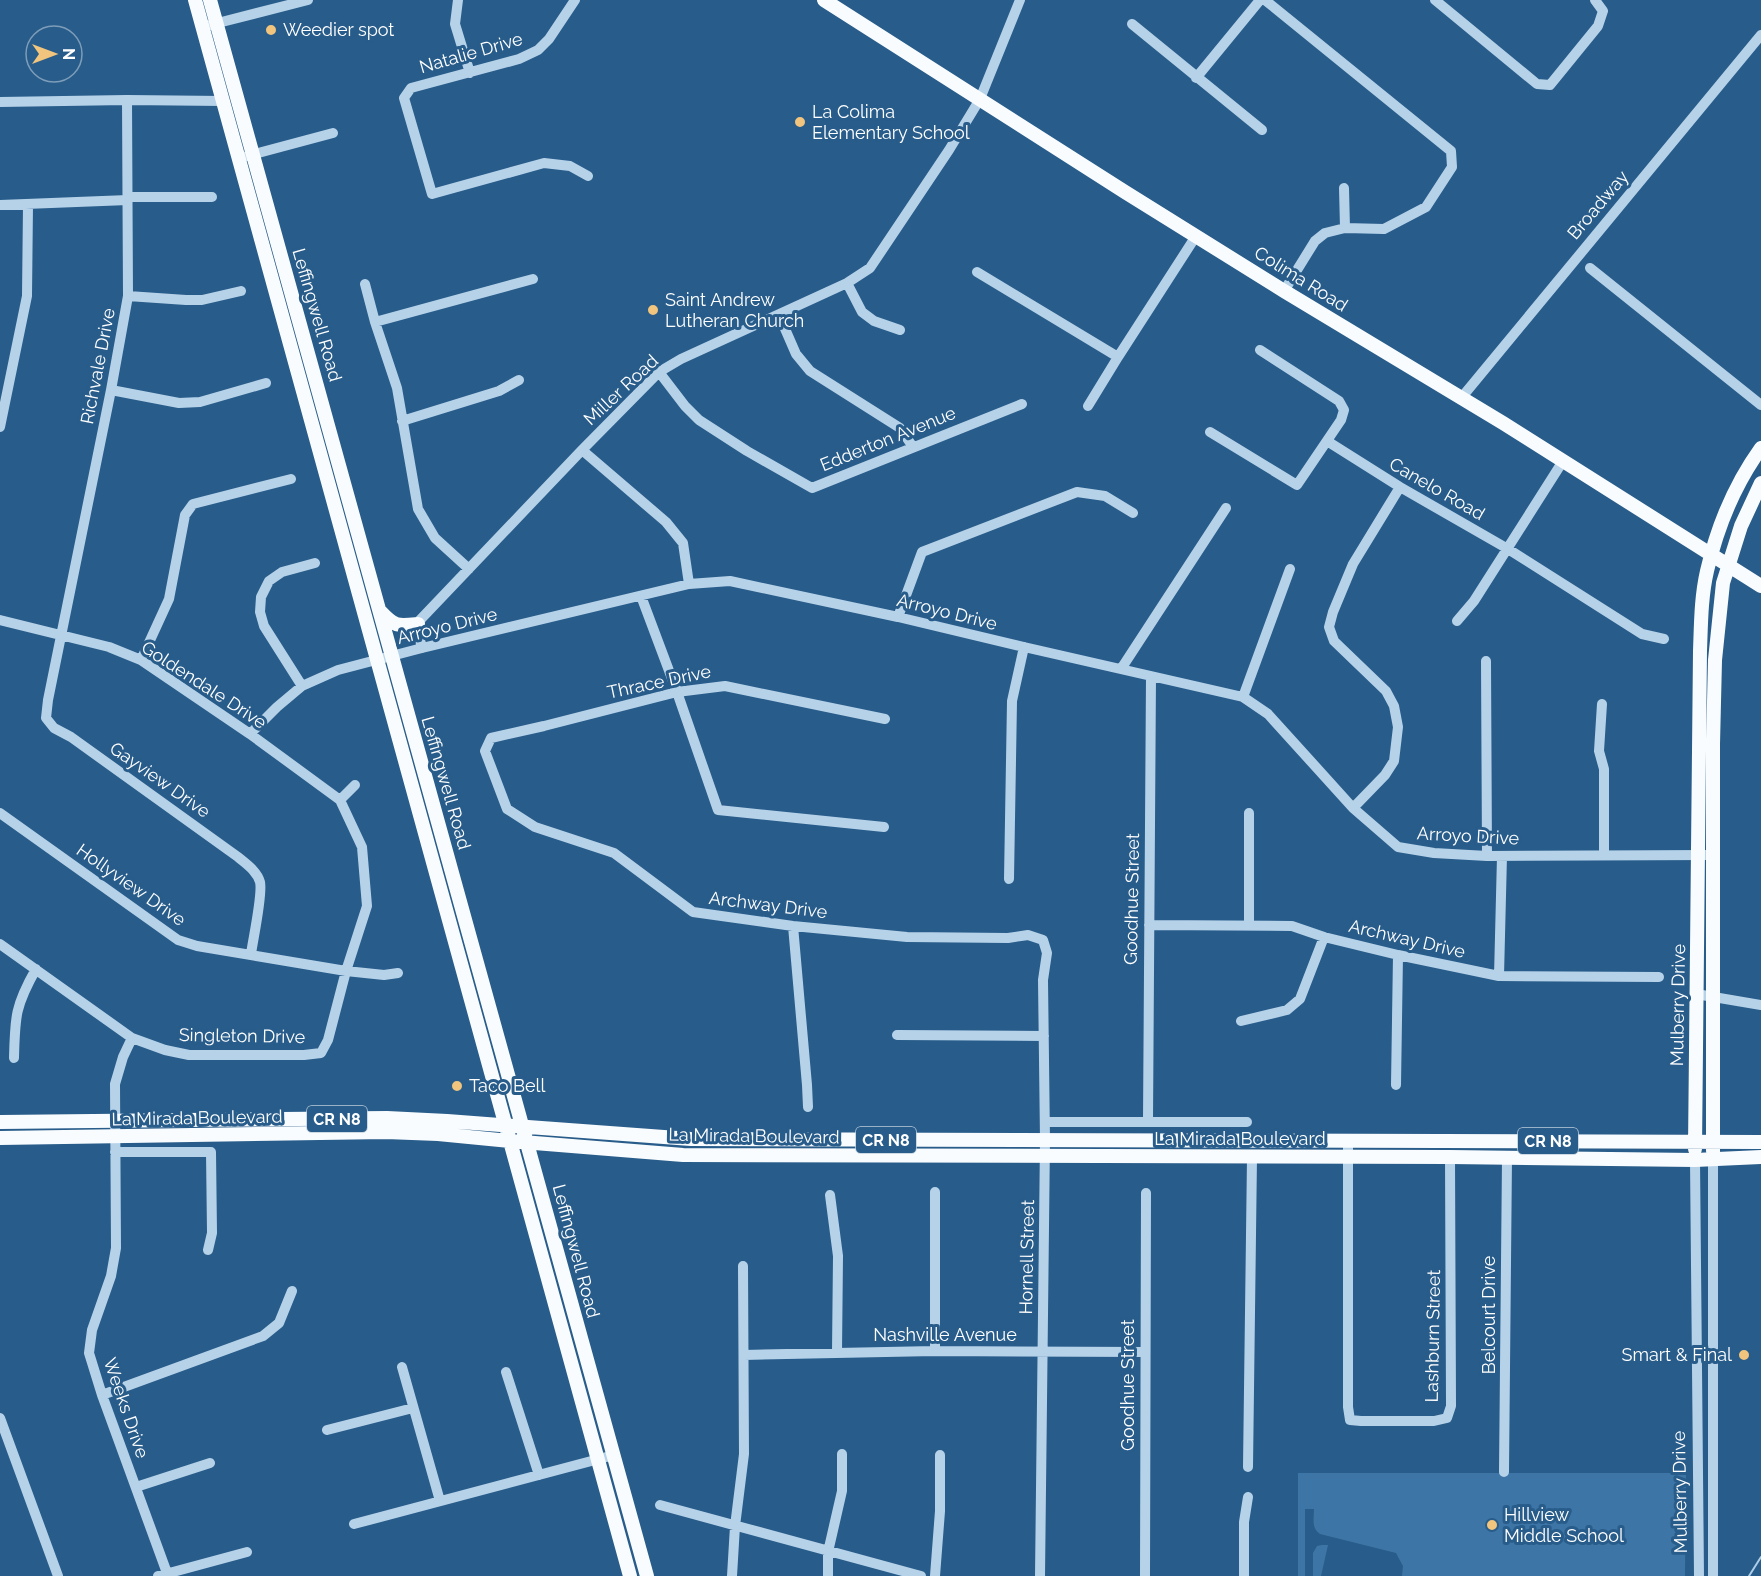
<svg xmlns="http://www.w3.org/2000/svg" width="1761" height="1576" viewBox="0 0 1761 1576" font-family="Raleway,sans-serif">
<rect width="100%" height="100%" fill="#285c8a"/>
<!-- green -->
<path fill="#3d76a6" d="M1298,1473H1686L1685,1576H1402L1403,1566L1396,1553L1320,1534C1311,1528 1314,1518 1314,1509H1305V1576H1298Z
M1322,1545H1328L1321,1576H1313V1553L1317,1546Z"/>
<g fill="none" stroke-linecap="round" stroke-linejoin="round">
<!-- stream -->
<path stroke="#abcee9" stroke-width="2" d="M1749,1576L1761,1557"/>
<!-- minor -->
<path stroke="#b6d2e9" stroke-width="10" d="M458,0L455,24L470,73
M575,0L549,39L538,50L519,59L411,88L404,98L432,194L544,163L570,166L588,176
M1265,0L1451,151L1452,167L1426,207L1384,229L1345,228L1325,233L1315,241L1284,291
M1435,0L1537,84L1550,85L1598,26L1603,11L1595,0
M1132,24L1262,130
M202,27L308,0
M1196,78L1260,0
M127,100L128,296L111,390L48,700L46,718L54,728L71,737L238,857C246,864 257,871 260,882C263,894 253,939 251,954
M0,102L127,100L223,101
M247,156L333,133
M1344,188L1345,228
M128,197H212
M0,205L128,200
M1590,268L1761,405
M977,272L1118,357
M847,283L862,312L874,321L900,330
M365,284L375,322L397,388L418,509L435,538L469,569
M128,296L186,300H202L241,291
M779,315L796,354L810,371L900,428L913,447
M375,322L533,279
M659,372L685,406L699,420L747,451L812,488L1022,404
M111,390L179,403L200,402L266,383
M1462,397L1761,35
M1088,406L1118,357L1196,236
M402,421L499,391L519,380
M0,427L27,296L28,205
M1210,432L1297,485L1341,420L1344,410L1339,401L1260,350
M1327,441L1400,487L1508,549L1642,634L1664,639
M582,450L666,522L683,543L689,584
M641,596L677,692L718,810L884,827
M898,617L922,552L1077,492L1105,496L1133,513
M0,620L109,647L141,660L250,734L340,800
M1457,621L1474,601L1563,461
M422,648C420,639 416,628 420,620L582,450L659,372L681,359L847,283L870,268L949,150L980,99L1020,0
M141,660L169,599L185,515L193,504L291,479
M1486,661L1487,856
M1121,669L1226,508
M302,686L264,626L260,612L261,597L269,581L282,572L315,563
M1243,697L1290,569
M1602,704L1599,751L1604,769V855
M885,719L725,686L677,692L544,726L491,738L485,751L507,809L535,827L614,853L693,912L793,926L907,937L1008,938L1028,935L1043,940L1047,953L1043,980L1045,1140L1040,1576
M250,734L277,707L302,686L338,670L422,648L689,584L730,581L898,617L1024,647L1243,697L1268,714L1353,808L1398,847L1434,853L1487,856L1714,855
M1353,808L1385,775L1394,761L1398,727L1394,706L1386,691L1334,641L1329,627L1333,612L1353,564L1400,487
M0,813L178,940L197,946L346,971L384,975L398,973
M1009,879L1012,701L1024,647
M1149,925L1292,926L1324,937L1398,955L1499,976L1659,977
M1249,925V813
M793,926L807,1085L808,1107
M0,944L132,1038L165,1050L189,1055H304L321,1053L328,1040L346,971L367,906L362,847L340,800L355,785
M1499,976L1502,856
M1696,994L1761,1005
M1241,1021L1287,1010L1300,999L1324,937
M897,1035L1044,1036
M132,1038L123,1057L115,1084L116,1248L111,1276L92,1330L89,1353L102,1395L167,1573
M14,1058C15,1017 15,1006 36,969
M1396,1085L1398,955
M1148,1121L1151,676
M1045,1122H1247
M1348,1140V1407L1350,1420L1361,1421H1434L1447,1418L1451,1406L1450,1157
M115,1152H211L212,1233L208,1250
M1713,1159V1576
M1695,1160L1699,1576
M935,1192V1351
M830,1195L838,1256L837,1352
M744,1355L935,1351L1145,1352
M402,1367L440,1501
M506,1372L539,1475
M102,1395L263,1336L279,1323L292,1291
M0,1418L58,1576
M327,1430L413,1408
M1248,1467L1252,1157
M1504,1472L1507,1158
M136,1487L210,1463
M660,1505L921,1576
M354,1524L614,1455
M158,1576L247,1552
M732,1576L735,1526L744,1454L743,1266
M828,1576V1552L842,1491V1454
M935,1576L940,1511V1455
M1145,1576L1146,1193
M1244,1576V1522L1248,1497"/>
<!-- major -->
<path stroke="#f9fcfe" stroke-width="14" d="M195,0L630,1576
M210,0L647,1576
M824,0L1125,192L1284,291L1503,423L1761,586
M381,612C395,627 398,626 418,624
M0,1122L387,1118L447,1121L691,1139L1761,1142
M0,1138L386,1132L438,1134L510,1141L683,1155L1450,1157L1695,1160L1761,1157
M1695,1149L1700,651C1701,624 1701,597 1707,571C1717,528 1735,484 1761,448
M1713,1151V744L1715,660L1723,583L1741,526L1761,483"/>
</g>
<!-- markers -->
<g fill="#f1c57d" stroke="#285c8a" stroke-width="2">
<circle cx="271" cy="30" r="6"/>
<circle cx="800" cy="122" r="6"/>
<circle cx="653" cy="310" r="6"/>
<circle cx="457" cy="1086" r="6"/>
<circle cx="1744" cy="1355" r="6"/>
<circle cx="1492" cy="1525" r="6"/>
</g>
<g text-anchor="middle" stroke-width="6" stroke-linejoin="round" paint-order="stroke">
<!-- shield labels -->
<g fill="#285c8a" stroke="#becedc" stroke-width="1.5">
<rect x="307" y="1106" width="60" height="26" rx="4.5"/>
<rect x="856" y="1127" width="60" height="26" rx="4.5"/>
<rect x="1518" y="1128" width="60" height="26" rx="4.5"/>
</g>
<g font-size="16" font-weight="bold" fill="#fff">
<text x="337" y="1125">CR N8</text>
<text x="886" y="1146">CR N8</text>
<text x="1548" y="1147">CR N8</text>
</g>
<!-- poi labels -->
<g font-size="18" fill="#fff" stroke="#285c8a" text-anchor="start">
<text x="283" y="36">Weedier spot</text>
<text x="812" y="118">La Colima<tspan x="812" dy="21">Elementary School</tspan></text>
<text x="665" y="306">Saint Andrew<tspan x="665" dy="21">Lutheran Church</tspan></text>
<text x="469" y="1092">Taco Bell</text>
<text x="1732" y="1361" text-anchor="end">Smart &amp; Final</text>
<text x="1504" y="1521">Hillview<tspan x="1504" dy="21">Middle School</tspan></text>
</g>
<!-- street labels -->
<g font-size="18" fill="#fff" stroke="#285c8a">
<text transform="translate(471 53) rotate(-16)" y="6">Natalie Drive</text>
<text transform="translate(1598 205) rotate(-50)" y="6">Broadway</text>
<text transform="translate(1301 279) rotate(32)" y="6">Colima Road</text>
<text transform="translate(317 315) rotate(74)" y="6">Leffingwell Road</text>
<text transform="translate(98 366) rotate(-79)" y="6">Richvale Drive</text>
<text transform="translate(621 390) rotate(-43)" y="6">Miller Road</text>
<text transform="translate(888 439) rotate(-22)" y="6">Edderton Avenue</text>
<text transform="translate(1437 489) rotate(30)" y="6">Canelo Road</text>
<text transform="translate(947 612) rotate(14)" y="6">Arroyo Drive</text>
<text transform="translate(447 626) rotate(-14)" y="6">Arroyo Drive</text>
<text transform="translate(659 682) rotate(-12)" y="6">Thrace Drive</text>
<text transform="translate(204 685) rotate(33)" y="6">Goldendale Drive</text>
<text transform="translate(160 780) rotate(35)" y="6">Gayview Drive</text>
<text transform="translate(446 783) rotate(74)" y="6">Leffingwell Road</text>
<text transform="translate(1468 836) rotate(3)" y="6">Arroyo Drive</text>
<text transform="translate(131 885) rotate(35)" y="6">Hollyview Drive</text>
<text transform="translate(1132 899) rotate(-89)" y="6">Goodhue Street</text>
<text transform="translate(768 905) rotate(7)" y="6">Archway Drive</text>
<text transform="translate(1407 939) rotate(13)" y="6">Archway Drive</text>
<text transform="translate(1678 1005) rotate(-89)" y="6">Mulberry Drive</text>
<text transform="translate(242 1036) rotate(1)" y="6">Singleton Drive</text>
<text transform="translate(197 1118) rotate(-1)" y="6">La Mirada Boulevard</text>
<text transform="translate(754 1136) rotate(1)" y="6">La Mirada Boulevard</text>
<text x="1240" y="1145">La Mirada Boulevard</text>
<text transform="translate(576 1251) rotate(75)" y="6">Leffingwell Road</text>
<text transform="translate(1027 1257) rotate(-89)" y="6">Hornell Street</text>
<text transform="translate(1489 1315) rotate(-90)" y="6">Belcourt Drive</text>
<text x="945" y="1341">Nashville Avenue</text>
<text transform="translate(1433 1336) rotate(-89)" y="6">Lashburn Street</text>
<text transform="translate(1128 1385) rotate(-90)" y="6">Goodhue Street</text>
<text transform="translate(126 1408) rotate(71)" y="6">Weeks Drive</text>
<text transform="translate(1680 1492) rotate(-91)" y="6">Mulberry Drive</text>
</g>
</g>
<!-- north arrow -->
<g transform="translate(54 54) rotate(90)"><circle r="28" fill="#285c8a" stroke="#7e9db9" stroke-width="1.5"/>
<path d="M0-4.5L10 22L0 15L-10 22Z" fill="#f1c57d"/>
<text y="-9" font-size="16" font-weight="bold" text-anchor="middle" fill="#ffffff">N</text>
</g>
</svg>
